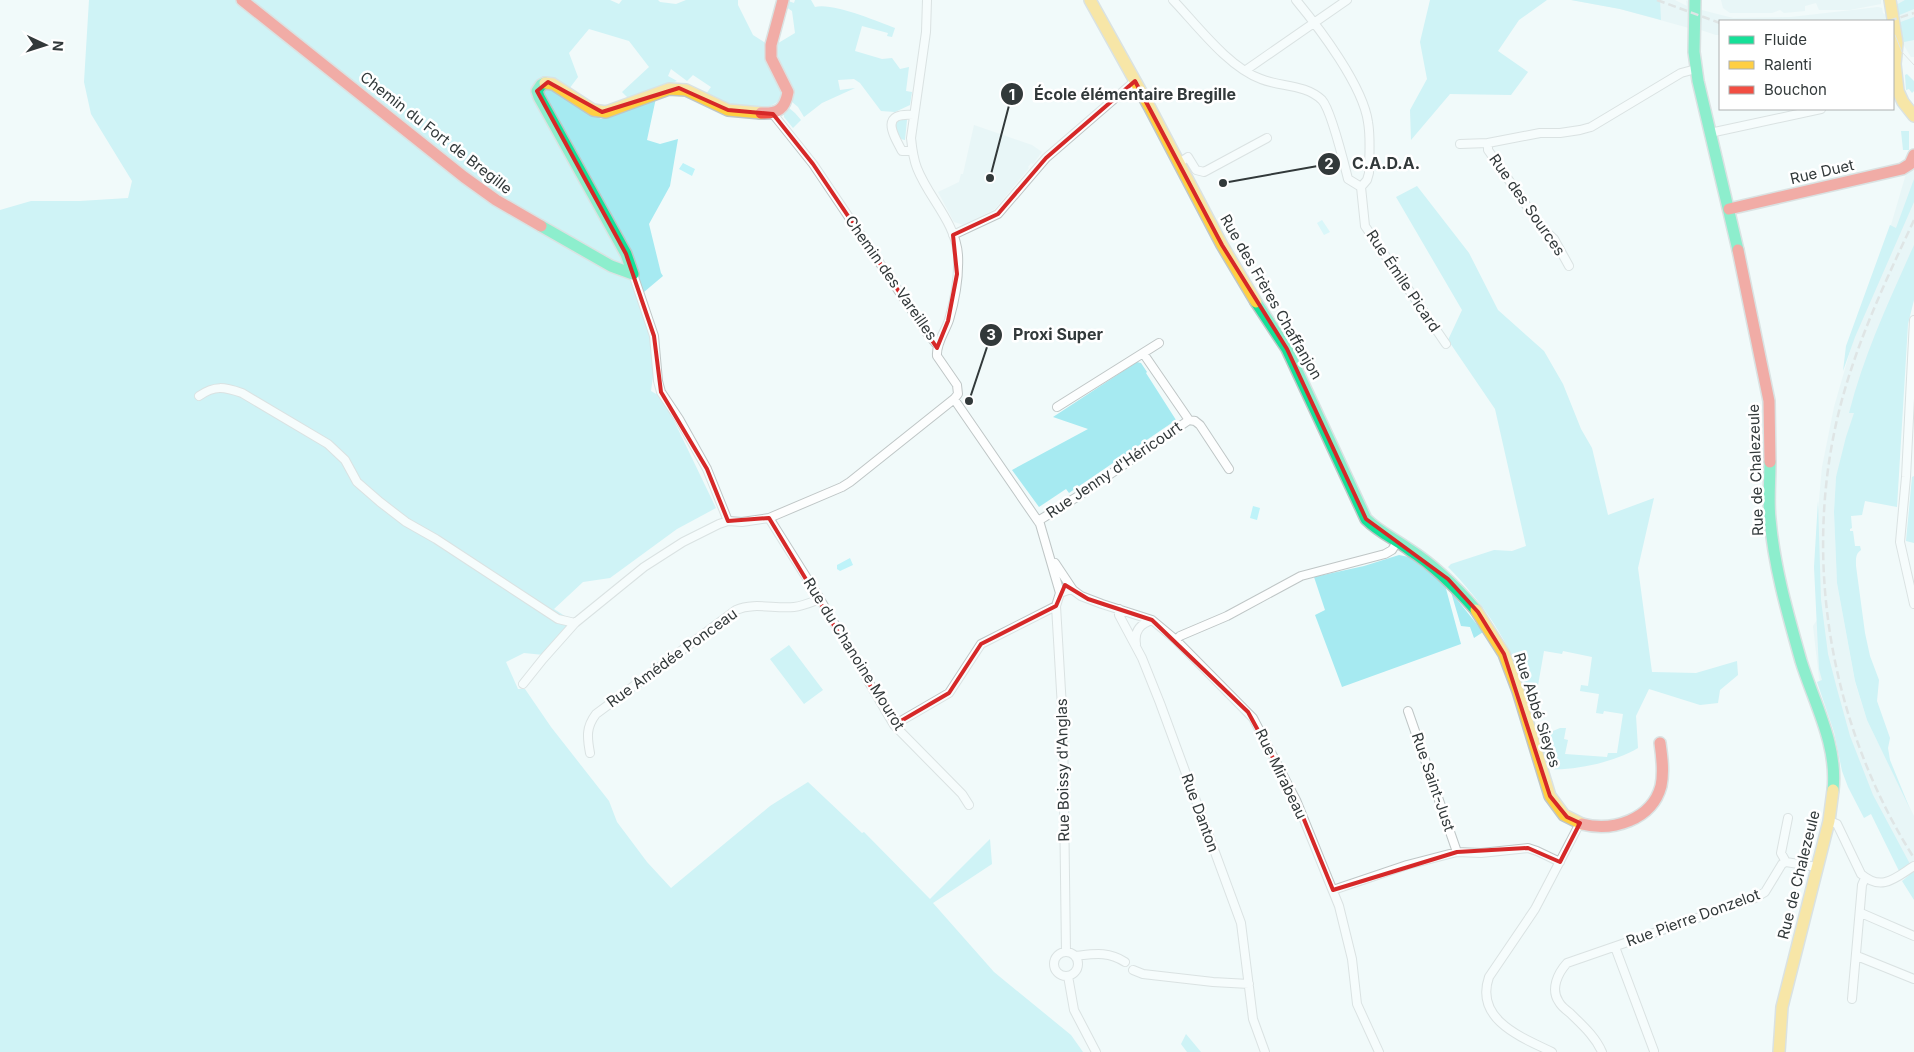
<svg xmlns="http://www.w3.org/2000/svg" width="1914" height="1052" viewBox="0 0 1914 1052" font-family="Inter,sans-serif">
<rect width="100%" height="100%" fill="#f1fafa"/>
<!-- built -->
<path fill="#def1f3" d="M1571,0H1675L1687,6L1686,1L1688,0L1690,7L1733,18L1791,17L1878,7L1882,8L1883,13L1888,16L1898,0H1914V57H1911L1903,44L1899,27L1893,21H1720V35H1716L1701,30V21L1690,19L1689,28L1620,9Z
M1721,0H1881V4L1850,10H1819L1816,3L1805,6V11L1784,13L1780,10L1772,13H1730L1723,8Z
M974,125L1032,145L1042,152L1033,164L1031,163L1028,167L1029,168L995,209L964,225L954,222L938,192L959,182L961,174H963Z
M1914,160V273L1836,477L1834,512L1837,583L1855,682L1867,720L1914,816V863L1904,869L1838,744L1819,678L1813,626L1817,620L1815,570L1817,522L1822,467L1834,407L1870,282L1891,225L1908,167Z"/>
<!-- green -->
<path fill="#a6eaf1" d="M89,0H610L619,4L622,0H658L660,2L676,4L686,0H738V5L753,35L767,44L782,91V97C766,119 725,103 706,94L711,87L693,75L687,81L671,69L668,76L677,81L629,99L622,92L649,67L629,41L589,29L569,53L578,77L569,89L565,97L601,119L656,98L647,140L660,144L678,139L670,186L649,224L661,273L663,276L644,292L635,279L650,327L655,362L651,391L663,398L716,508L677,529L610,578L583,582L554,609L571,620L544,655L524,653L506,662L518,689H525L551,727L609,801L617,822L647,862L671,888L770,806L808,782L862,833L864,832L930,899L990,839L992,864L933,903L994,972L1071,1035L1083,1052H0V210L31,201H80L128,198L132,181L91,114L84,82Z
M795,0H811L815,7C831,2 877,21 895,28L892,37L887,36L888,33L862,26L855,51L882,59L892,58L900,69L909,67L906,91L912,92L910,105L895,112L881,111L860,83L854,79L838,80L840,90L855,88L822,103L804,117L798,107L791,101L776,61L775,45L795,33L792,11L786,7L788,1L794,3Z
M1430,0H1547L1519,20L1498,51L1528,72L1511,95L1450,94L1411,140L1410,110L1427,79L1420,42Z
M1571,0H1660L1661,20L1620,9Z
M1905,0H1914V9L1897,16L1896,5Z
M1914,17V40L1904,42L1898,23Z
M1907,74L1914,81V91L1912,93L1909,89L1906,90L1905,75Z
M789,108L795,113L801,120L793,128L784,117V114Z
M906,118L907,120L905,140C895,138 894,128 897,121Z
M1901,131H1909V150H1903Z
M1914,179V202L1855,337L1843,371L1846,346L1890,225L1896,228Z
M1417,186L1469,253L1498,310L1544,351L1563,384L1581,429L1592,448L1608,515L1654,498L1638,568L1652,672L1696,673L1737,661L1738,675L1720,690L1718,703L1700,705L1649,689L1636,716L1638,748C1615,762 1574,771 1548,769L1540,740L1541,736L1560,728H1566L1564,739L1568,740L1565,754L1607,757L1608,753H1617L1623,714L1604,711L1603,714L1596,713L1599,694L1580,691L1581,685L1588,686L1592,657L1563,651L1562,654L1544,651L1537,691L1524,689C1511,642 1482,602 1448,567L1451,564L1494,550L1512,551L1526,546L1495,409L1448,340L1462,310L1396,197Z
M1914,245V300L1908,324L1897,507L1865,501L1862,515L1851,516L1852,528L1850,529V531H1853L1855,546H1860L1861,550C1855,554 1856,560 1856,566L1865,633L1870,656L1879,680L1877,701L1890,738L1888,748L1890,760L1910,809L1867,720L1855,681L1837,583L1834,512L1836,477L1846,437L1854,413H1849C1864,354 1889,301 1914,245Z
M1137,362L1141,363L1147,372L1146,373L1176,420L1069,493L1066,489L1039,507L1012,470L1088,429L1053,417Z
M1914,476V543L1906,541L1912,477Z
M1818,501L1821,600L1828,654L1837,689L1850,736L1873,795L1910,864L1899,871L1871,814L1864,818L1848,787L1842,771L1834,732L1817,682L1822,680L1819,669L1814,567Z
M1399,555L1409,557L1445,585L1461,644L1342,687L1315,615L1325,610L1314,577L1364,566Z
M1451,592L1483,632L1474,638L1470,627L1461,626Z
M789,645L823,690L804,704L770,659Z
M1914,871V900L1902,881Z
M1186,1034L1201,1052H1187L1181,1044Z"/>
<!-- water -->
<path fill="#bef3f9" d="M683,163L695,169L692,176L679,169Z
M1322,220L1330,232L1324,235L1317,223Z
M1253,506L1260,508L1257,520L1250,518Z
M850,558L853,565L840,571L837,569V565Z"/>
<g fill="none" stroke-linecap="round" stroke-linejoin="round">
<defs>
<path id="street" d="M1173,0C1197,25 1228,67 1261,79C1281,87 1305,84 1322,100C1331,110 1344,163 1348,179L1361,187
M1296,0C1320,29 1363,86 1368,122C1371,139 1369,156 1369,173L1367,180L1361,187
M1246,70L1347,0
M773,114L813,164L927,333L938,346
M1710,133L1821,109
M1460,144L1488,143
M912,151H902C892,133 880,112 914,115
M1179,163L1188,157L1196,170L1204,172L1267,138
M1361,187L1365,226L1446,344
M953,235L998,214L1046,158L1135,81
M1569,266L1554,239L1542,228L1488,150V143L1540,133H1560L1580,130L1591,127L1681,73L1696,69
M633,274L654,336L658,381L661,392L679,419L707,469L728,521
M1914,320L1906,477L1900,542L1914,604
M1143,353L1189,420L1195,421L1200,425L1229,469
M199,396C215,385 224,387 242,393L328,444L345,460L357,482L380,502L406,522L436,539L558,619L575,623
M954,399L1040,524L1060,593
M1057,407L1159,343
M769,518L820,599L894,725L962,794L969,805
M1038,521L1080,495L1189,420
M1055,563L1073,590
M1119,609V615L1142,658L1160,703L1241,923L1253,1019L1265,1052
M1176,640L1180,636L1227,616L1301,576L1385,554L1392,550L1397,542
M1136,644C1134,631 1140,624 1152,620
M523,684L543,659L575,623L644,567L683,542L719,524L728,521L742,522L769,518L842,487L850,482L954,399L958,394L957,385L937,356C936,343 945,332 949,320C955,300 959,275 958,255C956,223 928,197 917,168C913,158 912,148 911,138L926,32L927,0
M1408,711L1457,852
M894,725L949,693L981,644L1056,606
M590,753C587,737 586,727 596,714L736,610C754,602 774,609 794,607C803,606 812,602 820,599
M1829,821L1837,824L1861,874C1882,892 1895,878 1914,866
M1786,862L1781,853L1788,818
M1333,890L1407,865L1457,852L1481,853L1528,848L1537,851L1560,862
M1861,913L1914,936
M1615,947L1654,1051
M1054 964a12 12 0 1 1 24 0a12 12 0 1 1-24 0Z
M1066,952L1063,725L1056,606L1060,593L1068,590H1073L1081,596L1102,604L1152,620L1176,640L1253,718L1296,800L1339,906L1352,959L1357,1004L1379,1052
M1075,956C1094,954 1108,951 1125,962
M1857,956L1914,979
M1133,970L1143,974L1213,982L1249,984
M1068,976L1074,1010L1096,1052
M1852,999L1862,885L1865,878
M1552,1052C1523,1038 1474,1020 1489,977L1535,909L1580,823
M1602,1052C1595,1036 1582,1025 1570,1013C1566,1010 1561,1006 1559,1002C1550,989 1558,973 1567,963L1755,898L1765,892L1782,864L1786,862L1817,867"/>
<path id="fast" d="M1695,0L1694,52L1698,81L1738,250
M541,226L611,266L633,274L626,254L539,97L537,91L541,85L545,83
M1256,302L1287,349L1366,519C1379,532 1395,539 1410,550C1435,566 1456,587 1476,610
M1770,462C1770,481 1768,501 1770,519C1774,567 1788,615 1801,661C1814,703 1838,745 1833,790"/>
<path id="slow" d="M1090,0L1149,106L1222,245L1256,302
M1890,0L1897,43L1895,64L1898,91L1903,102L1914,116
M545,83L553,84L593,110L606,112L669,89L686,90L728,110L761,113
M1476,610L1504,654L1518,691L1550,796L1564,815L1582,824
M1779,1052L1782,1007L1829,821L1833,790"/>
<path id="jam" d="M242,0L464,177L496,200L541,226
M761,113C778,114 785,109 788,92L771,58V45L783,0
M1729,209L1902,169L1910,164L1914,155
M1738,250L1769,401L1770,462
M1582,824C1612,832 1652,820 1661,786C1664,772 1662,757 1660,743"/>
</defs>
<!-- street casing -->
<use href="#street" stroke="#bfc6c6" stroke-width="10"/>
<!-- fast casing -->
<use href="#fast" stroke="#bfc6c6" stroke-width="14"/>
<!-- slow casing -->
<use href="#slow" stroke="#bfc6c6" stroke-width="14"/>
<!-- jam casing -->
<use href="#jam" stroke="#bfc6c6" stroke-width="14"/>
<!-- street -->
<use href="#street" stroke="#fdfefe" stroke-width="8"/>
<!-- fast -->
<use href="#fast" stroke="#16e098" stroke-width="11"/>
<!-- slow -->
<use href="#slow" stroke="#ffcf43" stroke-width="11"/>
<!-- jam -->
<use href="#jam" stroke="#f24e42" stroke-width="11"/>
<!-- tram -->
<path stroke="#c9cccc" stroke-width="1" d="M1895,35L1902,52L1914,65"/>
<!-- rail -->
<path stroke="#c9cccc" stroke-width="2.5" stroke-dasharray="8 4" stroke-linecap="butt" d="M1657,0L1720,23
M1889,21L1914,13
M1914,220C1887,278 1860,335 1843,396C1800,550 1828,723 1914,858"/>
</g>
<!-- marked area -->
<path d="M0 0H1914V1052H0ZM1135,81L1222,245L1287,349L1366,519L1448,579L1478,612L1504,654L1550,796L1567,817L1580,823L1560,862L1528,848L1457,852L1333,890L1296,800L1248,712L1152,620L1088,599L1065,585L1056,606L981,644L949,693L894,725L769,518L728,521L707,469L661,392L654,336L626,254L537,91L548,82L602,112L679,88L728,110L773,114L813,164L937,348L948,321L957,274L953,235L998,214L1046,158Z" fill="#f1fafa" fill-opacity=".55" fill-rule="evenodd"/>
<path fill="none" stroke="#d62828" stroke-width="4" stroke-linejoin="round" d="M1135,81L1222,245L1287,349L1366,519L1448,579L1478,612L1504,654L1550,796L1567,817L1580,823L1560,862L1528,848L1457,852L1333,890L1296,800L1248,712L1152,620L1088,599L1065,585L1056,606L981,644L949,693L894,725L769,518L728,521L707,469L661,392L654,336L626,254L537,91L548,82L602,112L679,88L728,110L773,114L813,164L937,348L948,321L957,274L953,235L998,214L1046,158Z"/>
<g text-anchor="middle" stroke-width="5" stroke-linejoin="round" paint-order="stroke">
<!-- street labels -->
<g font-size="15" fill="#32393a" stroke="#fff">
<text transform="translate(436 133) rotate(38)" y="5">Chemin du Fort de Bregille</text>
<text transform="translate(1822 172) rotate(-13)" y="5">Rue Duet</text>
<text transform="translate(1527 205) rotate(55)" y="5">Rue des Sources</text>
<text transform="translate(891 278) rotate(55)" y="5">Chemin des Vareilles</text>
<text transform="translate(1403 281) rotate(56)" y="5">Rue Émile Picard</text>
<text transform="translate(1271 297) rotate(60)" y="5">Rue des Frères Chaffanjon</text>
<text transform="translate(1114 470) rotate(-34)" y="5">Rue Jenny d'Héricourt</text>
<text transform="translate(1756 470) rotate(-92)" y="5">Rue de Chalezeule</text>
<text transform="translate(854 654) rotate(58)" y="5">Rue du Chanoine Mourot</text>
<text transform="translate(672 658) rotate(-36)" y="5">Rue Amédée Ponceau</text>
<text transform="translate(1537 710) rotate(72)" y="5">Rue Abbé Sieyes</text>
<text transform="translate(1063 770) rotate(-91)" y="5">Rue Boissy d'Anglas</text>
<text transform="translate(1281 774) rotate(64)" y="5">Rue Mirabeau</text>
<text transform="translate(1433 782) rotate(71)" y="5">Rue Saint-Just</text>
<text transform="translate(1200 813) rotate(70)" y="5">Rue Danton</text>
<text transform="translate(1799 875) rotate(-76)" y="5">Rue de Chalezeule</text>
<text transform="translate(1693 918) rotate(-20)" y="5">Rue Pierre Donzelot</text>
</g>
</g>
<!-- callouts -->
<path fill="none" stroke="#32393a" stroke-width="2" d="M990 178L1012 94M1223 183L1329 164M969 401L991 335"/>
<g fill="#32393a" stroke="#fff" stroke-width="2">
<circle cx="990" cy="178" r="5"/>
<circle cx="1223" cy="183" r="5"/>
<circle cx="969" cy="401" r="5"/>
<circle cx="1012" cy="94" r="12"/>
<circle cx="1329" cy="164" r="12"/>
<circle cx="991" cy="335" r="12"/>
</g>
<g font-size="15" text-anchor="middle" font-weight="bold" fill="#fff">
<text x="1012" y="100">1</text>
<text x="1329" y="169">2</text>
<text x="991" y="340">3</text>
</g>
<g font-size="16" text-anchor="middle" font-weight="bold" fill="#32393a" stroke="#fff" stroke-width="5" stroke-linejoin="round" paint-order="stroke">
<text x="1135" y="100">École élémentaire Bregille</text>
<text x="1386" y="169">C.A.D.A.</text>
<text x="1058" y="340">Proxi Super</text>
</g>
<!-- legend -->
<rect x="1719" y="20" width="175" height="90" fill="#ffffff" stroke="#adb0b0"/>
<rect x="1729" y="36" width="25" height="8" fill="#16e098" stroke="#adb0b0"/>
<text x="1764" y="45" font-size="15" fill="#32393a">Fluide</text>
<rect x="1729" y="61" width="25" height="8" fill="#ffcf43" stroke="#adb0b0"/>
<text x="1764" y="70" font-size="15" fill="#32393a">Ralenti</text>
<rect x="1729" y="86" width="25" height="8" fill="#f24e42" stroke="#adb0b0"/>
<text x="1764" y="95" font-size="15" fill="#32393a">Bouchon</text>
<!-- north arrow -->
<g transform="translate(45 45) rotate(94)" stroke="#ffffff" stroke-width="4" paint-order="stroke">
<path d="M0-4L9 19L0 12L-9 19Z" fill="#32393a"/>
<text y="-8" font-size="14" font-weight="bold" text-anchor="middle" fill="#32393a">N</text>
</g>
</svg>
